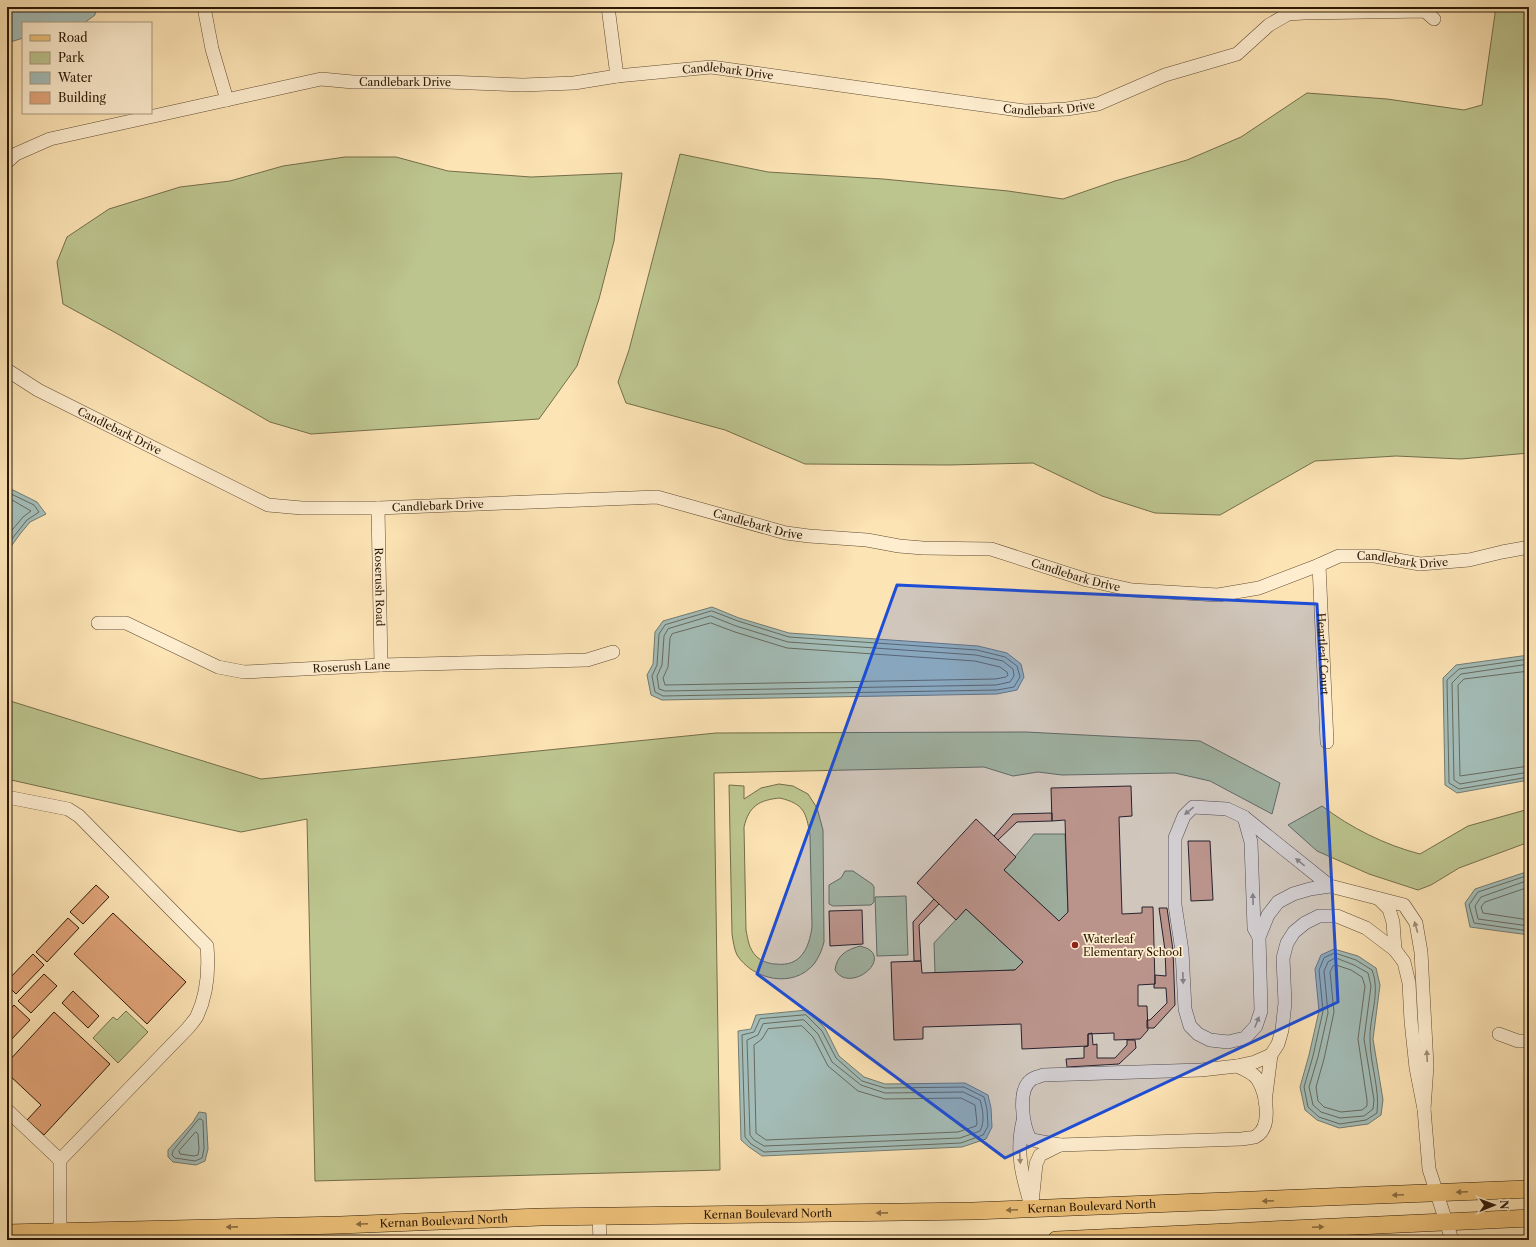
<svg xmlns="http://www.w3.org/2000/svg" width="1536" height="1247" viewBox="0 0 1536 1247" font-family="'Libre Caslon Text',serif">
<rect width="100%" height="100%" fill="#fde4b5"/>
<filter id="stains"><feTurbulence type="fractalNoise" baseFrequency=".005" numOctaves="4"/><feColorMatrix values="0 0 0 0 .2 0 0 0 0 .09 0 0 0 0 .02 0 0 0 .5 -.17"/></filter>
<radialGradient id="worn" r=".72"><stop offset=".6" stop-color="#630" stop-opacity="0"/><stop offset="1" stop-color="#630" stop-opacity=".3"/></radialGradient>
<!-- green -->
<path fill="#bdc58f" stroke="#746e4a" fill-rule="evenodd" d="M1496,7H1529V453L1461,459L1396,456L1315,461L1220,515L1155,513L1102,496L1033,463L948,465L805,464L725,430L626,403L618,382L629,350L680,154L768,172L883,179L1008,191L1063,199L1115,181L1187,160L1241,137L1307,93L1387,99L1464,110L1482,105Z
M345,157H396L448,171L531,177L622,173L614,241L599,299L577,366L539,419L311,434L270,422L116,333L63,304L57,262L67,237L109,209L180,187L230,181L283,166Z
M7,700L261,779L716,733L1026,732L1200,741L1280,783L1272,814L1210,781L1175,773L1062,775L1038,772L1013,776L984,767L714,773L720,1170L315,1181L307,819L241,832L7,779Z
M779,784L793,786L808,794L817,808L823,830L824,942C822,950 819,957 814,964C793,989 753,980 737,955C734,949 733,940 732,934L729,785L744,786V799L761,788ZM780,798C804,804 806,812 810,835L812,927C809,948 801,967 776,964C769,964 761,961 756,956C749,949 748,940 746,930L744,827C749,806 759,800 780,798Z
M1322,806C1351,828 1385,845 1420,854L1468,826L1529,809V842L1459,868L1431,885L1418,890L1369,874L1317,851L1288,825Z
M1034,834H1065L1068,912L1059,921L1004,870Z
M845,871H853L872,884L874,887V902L871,905L833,906L829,904V885L841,878Z
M906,896L908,955L877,956L875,897Z
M966,909L1023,962L1015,970L935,973L934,943Z
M860,946C863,947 868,948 871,951C886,965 848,992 835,970C837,955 846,950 860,946Z
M126,1011L148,1032L118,1063L93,1038L113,1017L117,1020Z"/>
<!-- water -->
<path fill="#a3bcb7" stroke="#737a70" d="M7,7H96L95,15L84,23H23V38L7,43Z
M986,7H1067L1066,9L1009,10Z
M7,487L37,502L46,514L30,522L20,534L7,552Z
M712,607L739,618L789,633L978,646L1007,653L1021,664L1024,677L1017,690L997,694L662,700L651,695L647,675L653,664L655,632L663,621Z
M1529,655V780L1457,793L1445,785L1443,678L1456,665Z
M1529,871V935L1470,927L1465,903L1475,889Z
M1334,949L1358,956L1376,968L1380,985L1373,1039L1383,1100L1381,1115L1368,1124L1339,1128L1317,1120L1305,1110L1300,1087L1309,1055L1319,1011L1315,969L1321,955Z
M807,1010L825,1028L839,1056L864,1077L885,1084L965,1083L988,1095L991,1108L992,1127L986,1139L962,1147L762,1156L749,1147L741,1140L738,1031L751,1029L756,1015Z
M199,1112L206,1113L208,1149L205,1161L196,1165L173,1162L168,1157V1150L193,1122Z"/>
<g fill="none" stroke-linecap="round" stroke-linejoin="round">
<!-- shore -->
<path stroke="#676a5e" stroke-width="1" d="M7,492L34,505L39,512L27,520L7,545
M7,497L31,511L23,517L7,536
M712,611L738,621L789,637L977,650L1005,657L1017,666L1020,677L1014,687L997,690L663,696L655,692L652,676L657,665L659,634L665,625Z
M711,616L736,626L788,642L976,655L1003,661L1013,669L1014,676L1010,682L996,685L665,691L659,689L657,676L662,665L664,636L668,629Z
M711,623L735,632L787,648L975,661L1000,667L1007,672L1008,675L1006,677L995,679L665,685L663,678L668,667L670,638L672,634Z
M1529,659L1459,669L1447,680L1449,783L1459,789L1529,777
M1529,664L1461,674L1452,683L1454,780L1460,784L1529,772
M1529,671L1464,679L1458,685L1460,776L1529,766
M1529,875L1478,892L1469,905L1474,923L1529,931
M1529,880L1481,897L1475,906L1478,919L1529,926
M1529,887L1485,902L1481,907L1483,913L1529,920
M1335,953L1356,960L1372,970C1381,993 1369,1017 1370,1040C1370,1064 1380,1088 1377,1113L1366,1120L1340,1124L1319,1117L1308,1107L1304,1087L1313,1056L1323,1011L1319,970L1324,958Z
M1336,958L1354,965L1368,973L1371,986L1364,1039L1374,1100L1373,1109L1364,1116L1340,1118L1321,1112L1313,1105L1309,1087L1318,1057L1328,1013L1324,971L1328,962Z
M1336,965L1351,970L1362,977L1365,986L1358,1039L1367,1100V1106L1362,1110L1341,1112L1324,1107L1318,1101L1316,1087L1324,1059L1334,1012L1330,972L1333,966Z
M806,1015L822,1031L836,1058L862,1081L885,1088L964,1087L984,1097L987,1109L988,1126L983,1135L961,1143L764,1152L751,1144L745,1137L742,1035L754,1032L760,1019Z
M804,1020L818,1034L832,1062L861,1085L885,1093L963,1092L980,1100C983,1110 985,1122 980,1131L960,1138L764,1146L754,1140L750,1135L747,1040L758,1035L763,1024Z
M802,1026L813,1037L828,1066L858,1091L885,1099L961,1098L975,1105L977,1123L976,1126L958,1132L766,1140L756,1133L754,1045L762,1039L768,1029Z
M199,1119H201L203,1121L204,1149L202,1158L195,1161L175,1158L172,1155L173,1151Z
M196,1132L198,1134L199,1149L198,1155L194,1156L180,1154L179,1151Z"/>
</g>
<!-- building -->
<path fill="#e1a479" stroke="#2b1805" d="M1131,786L1132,816L1119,817L1122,914L1142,913V907H1153L1155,984L1138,985V1006H1147L1148,1030L1140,1039L1114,1040V1033L1088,1034V1046L1022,1049L1021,1024L923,1027V1039L894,1040L891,962L921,961L922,973L1015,970L1023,962L966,909L956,920L917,883L976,819L1016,857L1004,870L1059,921L1068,912L1065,820L1052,821L1051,788Z
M1052,813V821L1017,822L998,840L994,836L1013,814Z
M1188,841H1210L1213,900L1191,901Z
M96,885L109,897L83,924L70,912Z
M934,899L939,904L919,925L921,961H914L913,922Z
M1159,908H1167L1173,950L1175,1005L1154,1028H1147V1020H1150L1167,1003L1166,988H1154V984H1155V975L1166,976L1165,950Z
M862,910L863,944L830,946L829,911Z
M113,913L186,982L147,1024L74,954Z
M68,918L79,928L47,962L36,952Z
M33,954L44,965L16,994L7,985V981Z
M44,974L57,986L31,1013L18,1001Z
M73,991L99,1016L88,1028L62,1003Z
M14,1005L30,1020L7,1044V1013Z
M54,1012L110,1064L44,1135L27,1120L41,1105L7,1073V1063Z
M1092,1033L1093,1045L1097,1044V1058H1115L1127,1045V1040H1135L1136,1048L1119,1064L1067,1067L1066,1059L1084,1058V1047L1088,1046V1034Z"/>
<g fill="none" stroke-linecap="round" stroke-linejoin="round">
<defs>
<g id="minor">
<path d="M204,7L212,49L227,100"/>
<path d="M608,7L617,76"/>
<path id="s1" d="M7,162L16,154L50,139L321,79L353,82H447L523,85L574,83L617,76L711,67L1025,111L1067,109L1098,104L1165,75L1237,54L1269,25L1288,14L1304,13L1425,11L1434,19"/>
<path id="s2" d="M7,370L38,390L268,505L302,508H378L657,497L786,533L809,536L867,540L899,546L923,548L991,549L1087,580L1132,590L1218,595L1259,588L1319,565L1339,556H1375L1420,564L1469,560L1502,552L1529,547"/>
<path id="s3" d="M378,508L381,665"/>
<path id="s4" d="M1319,565L1327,742"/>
<path id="s5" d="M98,623H126L218,667L244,672L381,665L587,660L613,652"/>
<path d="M7,797L68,809L79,816L207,946C209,969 207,995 197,1016C195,1020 191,1024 188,1028L60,1160V1240"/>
<path d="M1244,817L1251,842L1254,928L1259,937"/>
<path d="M1330,886L1244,817L1227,809L1193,807L1184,816L1175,838V905L1182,951L1185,1009L1190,1026L1198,1034L1210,1040L1228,1042L1245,1038L1256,1026L1261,1011L1259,937L1268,915L1278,902L1293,894L1310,889L1330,886L1404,905L1416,923L1421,952L1427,1066L1424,1109"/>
<path d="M1379,899L1389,909L1393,922L1395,950"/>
<path d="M1499,1034L1518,1041H1529"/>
<path d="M1237,1066C1244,1069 1254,1073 1258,1080C1266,1093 1273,1128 1255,1137C1251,1138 1246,1138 1242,1139L1060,1145L1037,1141L1030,1139C1023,1126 1017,1090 1031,1080C1034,1077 1039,1077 1043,1075L1201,1070Z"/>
<path d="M1237,1066L1255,1062L1271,1055"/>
<path d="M1265,1102L1271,1055L1278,1044L1282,1030L1285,1003L1283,958L1287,943L1294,932L1305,923L1319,916H1337L1366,928L1395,950L1404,962L1409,983L1411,1021L1416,1068L1424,1109L1429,1169L1452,1240"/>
<path d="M7,1110L60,1160"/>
<path d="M1023,1121C1015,1153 1023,1179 1032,1209"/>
<path d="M1032,1203L1036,1164L1040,1155L1060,1145"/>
<path d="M599,1217L600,1240"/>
</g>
<g id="major">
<path id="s6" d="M7,1233L340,1225L541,1217L973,1211L1529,1189"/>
<path d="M1056,1240L1529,1218"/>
</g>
</defs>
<!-- minor casing -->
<use href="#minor" stroke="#604b31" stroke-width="14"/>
<!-- major casing -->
<use href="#major" stroke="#2b1805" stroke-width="18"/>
<!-- minor -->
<use href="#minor" stroke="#feedcf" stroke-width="13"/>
<!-- major -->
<use href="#major" stroke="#eec27a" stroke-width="17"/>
</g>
<!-- one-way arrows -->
<defs><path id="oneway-solid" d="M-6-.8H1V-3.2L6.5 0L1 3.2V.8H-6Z"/></defs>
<g fill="#9f8d74">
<use href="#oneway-solid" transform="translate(1189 811) rotate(141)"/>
<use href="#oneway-solid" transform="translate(1300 862) rotate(-141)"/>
<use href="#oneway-solid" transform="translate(1253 899) rotate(-92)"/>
<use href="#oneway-solid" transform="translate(1416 927) rotate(-106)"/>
<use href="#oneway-solid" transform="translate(1183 978) rotate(88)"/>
<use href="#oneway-solid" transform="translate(1257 1022) rotate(-68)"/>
<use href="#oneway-solid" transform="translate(1427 1056) rotate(-93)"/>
<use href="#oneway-solid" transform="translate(1020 1158) rotate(86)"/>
</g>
<g fill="#8c6d40">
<use href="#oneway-solid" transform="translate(1462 1192) rotate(177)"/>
<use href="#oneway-solid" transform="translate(1398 1195) rotate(178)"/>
<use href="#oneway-solid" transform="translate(1268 1201) rotate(178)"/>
<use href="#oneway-solid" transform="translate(1012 1210) rotate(178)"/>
<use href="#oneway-solid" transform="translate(882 1213) rotate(179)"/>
<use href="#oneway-solid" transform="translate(362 1224) rotate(178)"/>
<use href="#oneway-solid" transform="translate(232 1227) rotate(179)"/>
<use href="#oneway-solid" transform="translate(1318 1227) rotate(-3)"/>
</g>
<!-- marked area -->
<path fill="#1d4ed8" fill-opacity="0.2" stroke="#1d4ed8" stroke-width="3" stroke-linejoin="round" d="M897,585L1317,604L1338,1002L1005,1158L757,974Z"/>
<!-- markers -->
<circle fill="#8f2418" stroke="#feedcf" stroke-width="1.5" cx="1075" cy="945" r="4"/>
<g text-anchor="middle" stroke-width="3.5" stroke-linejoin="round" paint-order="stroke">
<!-- street labels -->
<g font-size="11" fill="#2b1805" stroke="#feedcf">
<text dy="4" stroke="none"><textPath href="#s1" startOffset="735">Candlebark Drive</textPath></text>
<text dy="4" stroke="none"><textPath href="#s1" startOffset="411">Candlebark Drive</textPath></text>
<text dy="4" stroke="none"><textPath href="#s1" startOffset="1059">Candlebark Drive</textPath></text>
<text dy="4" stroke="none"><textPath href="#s2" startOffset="128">Candlebark Drive</textPath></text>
<text dy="4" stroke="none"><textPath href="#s2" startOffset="464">Candlebark Drive</textPath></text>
<text dy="4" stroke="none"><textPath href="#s2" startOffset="788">Candlebark Drive</textPath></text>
<text dy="4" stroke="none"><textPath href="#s2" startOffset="1448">Candlebark Drive</textPath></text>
<text dy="4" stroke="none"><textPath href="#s2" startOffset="1112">Candlebark Drive</textPath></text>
<text dy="4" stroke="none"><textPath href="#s3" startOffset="79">Roserush Road</textPath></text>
<text dy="4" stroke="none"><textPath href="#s4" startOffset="89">Heartleaf Court</textPath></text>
<text dy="4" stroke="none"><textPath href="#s5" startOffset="264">Roserush Lane</textPath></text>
<text dy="4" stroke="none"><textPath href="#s6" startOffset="1085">Kernan Boulevard North</textPath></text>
<text dy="4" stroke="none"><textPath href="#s6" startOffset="761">Kernan Boulevard North</textPath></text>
<text dy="4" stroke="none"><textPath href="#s6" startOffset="437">Kernan Boulevard North</textPath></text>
</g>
<!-- poi labels -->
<g font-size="11" fill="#2b1805" stroke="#feedcf" text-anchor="start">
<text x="1083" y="943">Waterleaf<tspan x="1083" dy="13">Elementary School</tspan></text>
</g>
</g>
<!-- margin -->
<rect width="1536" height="1247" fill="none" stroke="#fde4b5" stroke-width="24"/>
<rect x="8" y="8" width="1520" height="1231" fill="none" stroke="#2b1805" stroke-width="2"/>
<rect x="12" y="12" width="1512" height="1223" fill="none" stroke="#2b1805"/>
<!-- legend -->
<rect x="22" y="22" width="130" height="92" fill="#feedcf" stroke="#aa987e"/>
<rect x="30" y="35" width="20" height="6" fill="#eec27a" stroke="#aa987e"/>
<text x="58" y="42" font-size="12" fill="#2b1805">Road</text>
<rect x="30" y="52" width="20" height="12" fill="#bdc58f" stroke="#aa987e"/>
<text x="58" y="62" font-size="12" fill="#2b1805">Park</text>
<rect x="30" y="72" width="20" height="12" fill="#a3bcb7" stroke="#aa987e"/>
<text x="58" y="82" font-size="12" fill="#2b1805">Water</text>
<rect x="30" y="92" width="20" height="12" fill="#e1a479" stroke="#aa987e"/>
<text x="58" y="102" font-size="12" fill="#2b1805">Building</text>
<!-- north arrow -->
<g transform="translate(1494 1205) rotate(89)" stroke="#feedcf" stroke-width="3" paint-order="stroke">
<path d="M0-3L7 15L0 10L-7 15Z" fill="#2b1805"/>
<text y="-6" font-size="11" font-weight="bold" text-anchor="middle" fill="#2b1805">N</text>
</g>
<rect width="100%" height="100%" filter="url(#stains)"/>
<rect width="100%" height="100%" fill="url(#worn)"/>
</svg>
